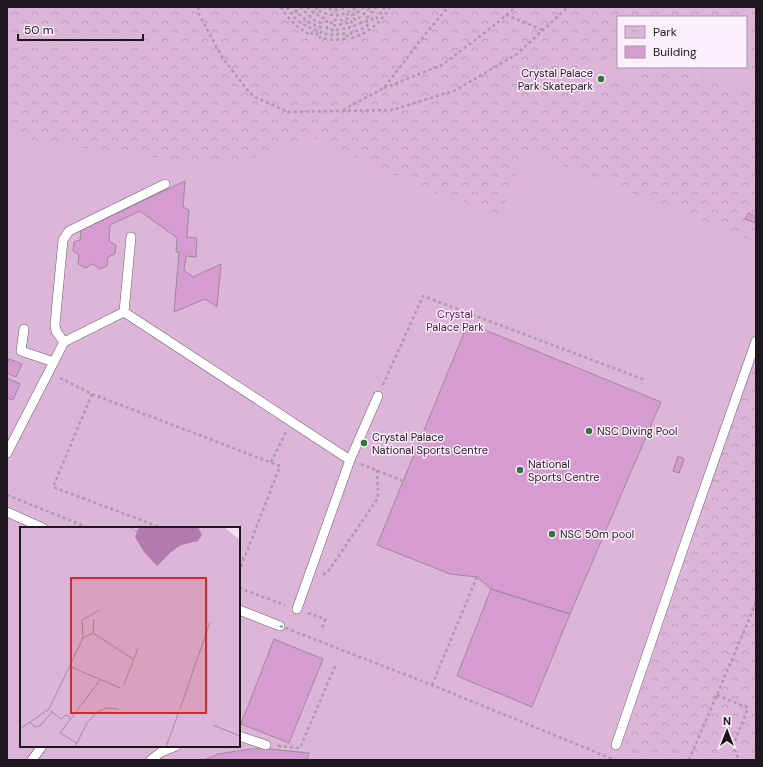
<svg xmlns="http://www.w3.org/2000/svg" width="763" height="767" viewBox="0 0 763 767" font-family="'DM Sans',sans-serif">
<defs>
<pattern id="park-crowns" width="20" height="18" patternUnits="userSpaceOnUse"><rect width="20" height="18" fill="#dcb5d8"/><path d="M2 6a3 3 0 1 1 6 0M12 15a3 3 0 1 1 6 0" fill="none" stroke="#bc9bb9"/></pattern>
</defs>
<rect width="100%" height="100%" fill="#f2e0f0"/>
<!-- park -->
<path fill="url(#park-crowns)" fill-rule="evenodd" d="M7,7H756V760H7ZM618,17H746V67H618ZM21,528H239V746H21Z"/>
<!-- pitch -->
<path fill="#dcb5d8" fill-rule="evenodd" d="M618,52V67H746V64L756,72V87C747,84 739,85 732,91C713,79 695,71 672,70C667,70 662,72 656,72C651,72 651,69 645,71L642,75L621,84C613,80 605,82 599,90C597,94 595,100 591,102C583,107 573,103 571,95C570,92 571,88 570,85C570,80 570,75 573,70L580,67L587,68Z
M7,136L122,154L184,160L240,163L310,136L422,188L501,215L526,151L756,242V341L717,452L620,760H7ZM21,528H239V746H21Z"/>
<!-- building -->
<path fill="#d69bd1" stroke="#9c8b9a" d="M185,181L183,207L189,210L187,237L197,238L196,257L186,256L184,270L193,277L221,264L217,307L205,299L174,312L179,252H176L177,238L140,211L110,225L109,241L116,245L115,254L108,257L107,266L100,269L93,264L85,268L78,264L79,255L73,251L74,242L80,240L81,230Z
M748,213L756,217V223L745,219Z
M468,323L661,402L570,614L491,589L477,577L450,574L377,545Z
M9,359L22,364L16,377L7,373V364Z
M7,378L20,384L13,400L7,398Z
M678,456L684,459L679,473L673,471Z
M491,589L570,614L532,707L457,676Z
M274,639L323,659L289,743L241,724Z
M261,748L279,750L309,753L307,760H204L218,754L243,750Z"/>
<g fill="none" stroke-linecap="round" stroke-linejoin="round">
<defs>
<path id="lane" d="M124,312L131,237
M24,329L21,351L54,362
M64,342L56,331L55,324L63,240L69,231L165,184
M7,453L64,342L124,312L350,460
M7,512L43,528
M297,609L350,460L378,396
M239,610L280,626
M239,736L266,745
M616,745L682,552L756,341
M32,760L42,746
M151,760L161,752L176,746"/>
</defs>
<!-- lane casing -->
<use href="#lane" stroke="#6a5a68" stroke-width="10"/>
<!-- path -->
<path stroke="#aa9ca9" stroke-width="2.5" stroke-dasharray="3 3" stroke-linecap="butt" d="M198,7L199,14L222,57L249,92L255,97L288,112L392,110L456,90L517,54L568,7
M281,7C288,19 298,29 311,35L313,30
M287,7C294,20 304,26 318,31L316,36C326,40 337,41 347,38V33L332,35L321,33L322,28C309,23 302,19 293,7
M300,7L314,20L321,23
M307,7L313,12L327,20V29C340,31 351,28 362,22
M318,7L316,9C332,18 342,17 357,7
M323,7L334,10L339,9V7
M342,7L343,9L347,7
M364,7L357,13L352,15L355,20L361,17L368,10
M370,7L368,10L372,12L376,7
M385,7L377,18L373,20L369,16L365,19L369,24L364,28L351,33L352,38C369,33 381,22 390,7
M347,13L349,18L343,20H332L331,25C337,26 345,24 351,21L353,27
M506,15L543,30
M384,88L442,65L487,31L516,7
M343,110L384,88L419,42L448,7
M60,378L92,394L280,466L244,559L239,557
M383,385L423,296L645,380
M92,394L53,487L162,528
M271,462L286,432
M361,464L403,481
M7,495L89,528
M239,572L244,559
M323,574L327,573L378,498L377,470
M239,588L285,605
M308,613L325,619L322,628
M432,685L477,577
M717,695L748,708L733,746L739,760
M278,746L300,748L336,664
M689,760L754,608L756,601"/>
<!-- lane -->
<use href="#lane" stroke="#fff" stroke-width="9"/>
<!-- path-bridge -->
<path stroke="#aa9ca9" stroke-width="2.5" stroke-dasharray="3 3" stroke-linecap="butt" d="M280,626L432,685L615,760"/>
</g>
<!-- markers -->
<g fill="#2f7541" stroke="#fdeefc" stroke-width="1.5">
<circle cx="601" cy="79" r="4"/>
<circle cx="589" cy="431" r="4"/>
<circle cx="364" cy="443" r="4"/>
<circle cx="520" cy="470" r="4"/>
<circle cx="552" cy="534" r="4"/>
</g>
<g text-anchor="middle" stroke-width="3" stroke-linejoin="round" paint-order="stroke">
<!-- poi labels -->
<g font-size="11" fill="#1e181e" stroke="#fdeefc" text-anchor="start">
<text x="593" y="77" text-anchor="end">Crystal Palace<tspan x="593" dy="13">Park Skatepark</tspan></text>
<text x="597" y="435">NSC Diving Pool</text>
<text x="372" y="441">Crystal Palace<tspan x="372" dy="13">National Sports Centre</tspan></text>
<text x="528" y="468">National<tspan x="528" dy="13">Sports Centre</tspan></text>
<text x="560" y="538">NSC 50m pool</text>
</g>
<!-- park labels -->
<g font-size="11" fill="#591457" stroke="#fdeefc">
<text x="455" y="318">Crystal<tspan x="455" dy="13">Palace Park</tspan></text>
</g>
</g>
<!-- overview -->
<g transform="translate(20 527)">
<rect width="220" height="220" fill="#f2e0f0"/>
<path d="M0,0H204L220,13V220H0Z" fill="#dcb5d8"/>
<path d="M167,56L181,61L186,65V69L184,66L166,63L152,69V63ZM51,75L93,80L106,75L139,89L144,77L190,95L149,220H43L11,198L2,196L26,140L41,138L46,140L48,137L31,124ZM24,97L38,102L31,123L16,118Z" fill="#dcb5d8"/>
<path d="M108,0L117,4L120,0H178L182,8L178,14L161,18L151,25L137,39L124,25L115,10L117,5Z" fill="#b37aae"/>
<path fill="none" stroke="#9d909c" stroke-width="1" d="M73,106L74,92M63,111L62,93L80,83M49,139L100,161M104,158L118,121M160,182L190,95M31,184L41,192L46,188L50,190M10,195L15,200L20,199L32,185M193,198L220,209M0,202L29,182L63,111L73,106L113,132M57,216L40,206L80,153M55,220L67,196L77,185L87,181L98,182M146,220L158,187"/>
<path fill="#d62828" fill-opacity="0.15" stroke="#d62828" stroke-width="2" d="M51,51H186V186H51Z"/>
<rect width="220" height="220" fill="none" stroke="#1e181e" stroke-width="2"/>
</g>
<!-- border -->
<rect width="763" height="767" fill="none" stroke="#1e181e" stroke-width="16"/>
<!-- legend -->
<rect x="617" y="16" width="130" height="52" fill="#fdeefc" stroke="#a498a3"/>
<rect x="625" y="26" width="20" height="12" fill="url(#park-crowns)" stroke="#a498a3"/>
<text x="653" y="36" font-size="12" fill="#1e181e">Park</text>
<rect x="625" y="46" width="20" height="12" fill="#d69bd1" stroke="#a498a3"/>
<text x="653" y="56" font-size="12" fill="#1e181e">Building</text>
<!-- north arrow -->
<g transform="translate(727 731)" stroke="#fdeefc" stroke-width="3" paint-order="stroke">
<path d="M0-3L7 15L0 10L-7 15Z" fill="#1e181e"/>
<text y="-6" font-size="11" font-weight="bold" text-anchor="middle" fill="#1e181e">N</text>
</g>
<!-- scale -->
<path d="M18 34v6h125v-6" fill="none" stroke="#1e181e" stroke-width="2"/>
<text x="24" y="34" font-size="12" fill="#1e181e" stroke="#fdeefc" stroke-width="3" paint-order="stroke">50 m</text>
</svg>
